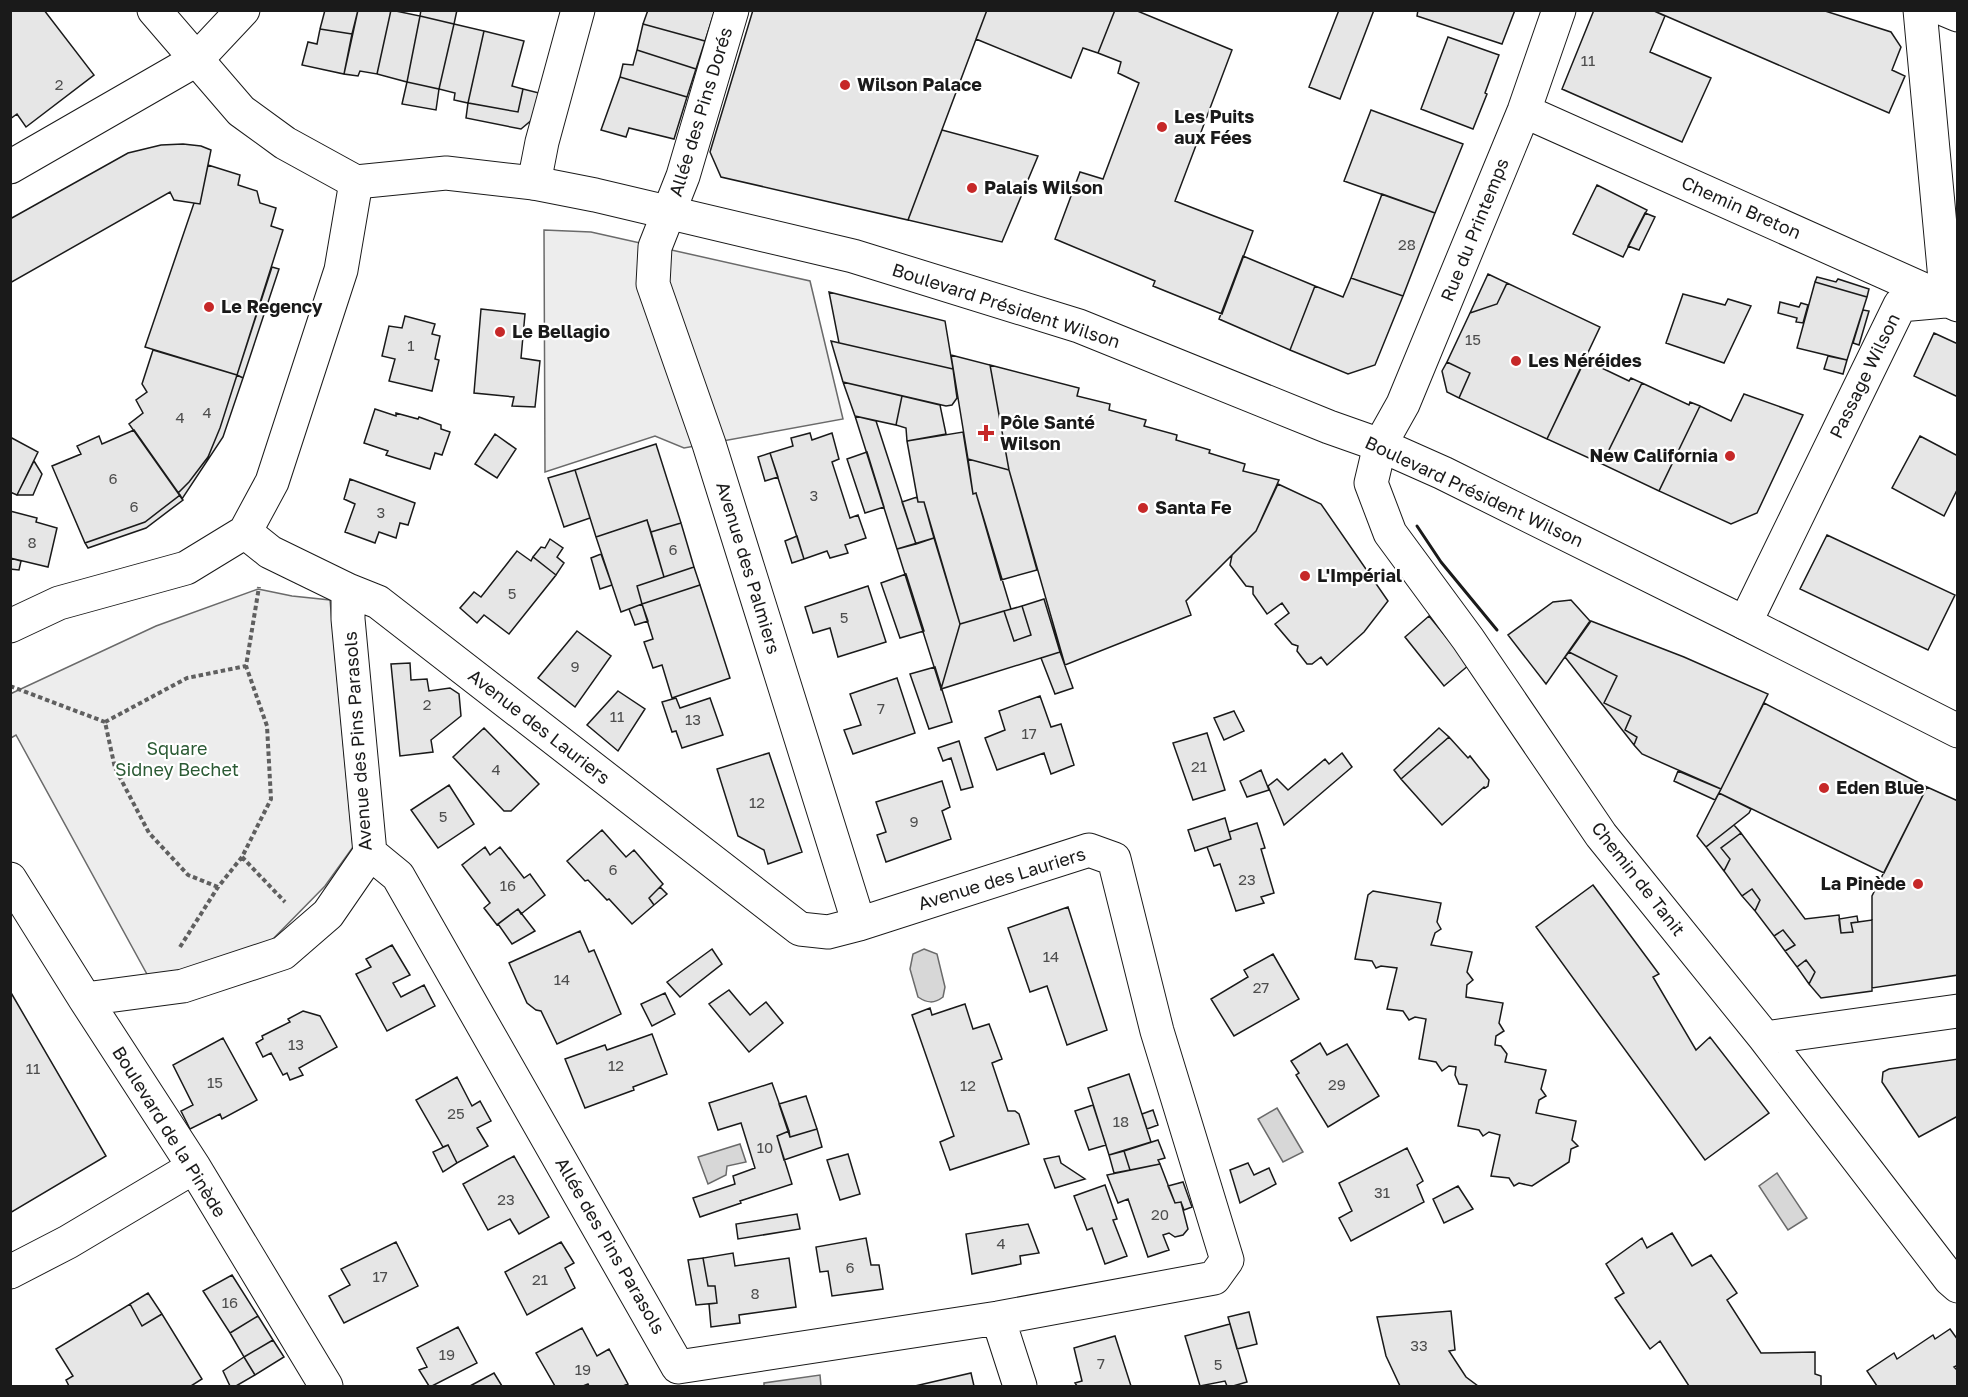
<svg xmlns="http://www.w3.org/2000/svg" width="1968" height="1397" viewBox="0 0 1968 1397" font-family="'Golos Text',sans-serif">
<rect width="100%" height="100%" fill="#fff"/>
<!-- built -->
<path fill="#ededed" stroke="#6a6a6a" stroke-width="1.5" d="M544,230L591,232L810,281L843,419L684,448L655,436L545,472Z
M258,589L292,596L330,600L353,847L325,886L270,942L186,975L148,976L16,735L11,738L10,694L156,626Z"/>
<!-- water -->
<path fill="#d7d7d7" stroke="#6a6a6a" stroke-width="1.5" d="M924,949L937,954L945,987L943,997C934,1004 927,1003 918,997L910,969L913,954Z
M1277,1108L1303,1152L1283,1162L1258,1119Z
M740,1144L746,1162L727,1166L726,1175L708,1184L698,1157Z
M1777,1173L1807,1218L1788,1230L1759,1186Z
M820,1375L821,1386H764V1383Z"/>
<!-- building -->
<path fill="#e6e6e6" stroke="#1a1a1a" stroke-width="1.5" d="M10,10H44L94,75L26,127L17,114L10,119Z
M325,10H358L352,34L320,29Z
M358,10H391L377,74L360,71L358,76L344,74Z
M391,10L420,16L407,82L377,74Z
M421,10H457L454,24L420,16Z
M648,10H715L705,41L643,24Z
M753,10H987L908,220L721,177L710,152Z
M987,10H1115L1098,53L1083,48L1071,78L976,39Z
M1115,10H1135L1232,50L1175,201L1253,231L1222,314L1153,286L1155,281L1055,239L1080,172L1103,179L1139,83L1118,73L1121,62L1098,53Z
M1339,10H1374L1340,99L1309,87Z
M1418,10H1515L1502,44L1417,16Z
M1594,10H1652L1665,16L1650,52L1711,78L1682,142L1562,89Z
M1652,10H1822L1891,32L1901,47L1892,70L1905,76L1889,113Z
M420,16L454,24L439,89L407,82Z
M454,24L484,31L468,103L454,100L455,93L439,89Z
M643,24L705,41L696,69L637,50Z
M320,29L352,34L344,74L302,65L308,42L317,44Z
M484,31L524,41L512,86L523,89L518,112L468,103Z
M1448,37L1499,55L1485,93L1487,94L1473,129L1421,109Z
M637,50L696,69L687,97L620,77L623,64L633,65Z
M620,77L687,97L674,139L629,128L626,137L601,130Z
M407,82L439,89L436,110L402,104Z
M523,89L539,93L534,118L521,129L466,118L468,103L518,112Z
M1371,110L1463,144L1435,213L1344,181Z
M942,130L1038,156L1002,242L908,220Z
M183,144L201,146L211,150L200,204L174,200L170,192L10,283V219L128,153L161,145Z
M208,165L240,175L238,185L257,191L260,203L276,208L271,226L283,230L237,375L145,347L194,203L200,204Z
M1597,185L1647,210L1623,257L1573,234Z
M1382,194L1435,213L1403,296L1351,278Z
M1645,213L1655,217L1639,250L1628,246Z
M1243,256L1315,286L1290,350L1219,319Z
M272,267L279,269L243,378L237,375Z
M1488,274L1507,283L1497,304L1470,313Z
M1817,277L1836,282L1838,279L1869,289L1867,297L1815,282Z
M1351,278L1403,296L1375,365L1348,374L1290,350L1315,286L1343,297Z
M1815,282L1867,297L1847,360L1797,348Z
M1507,283L1600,327L1547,439L1459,398L1470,373L1447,362L1470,313L1497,304Z
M829,292L945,321L953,369L839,343Z
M1683,294L1725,305L1728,299L1751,306L1724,363L1666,343Z
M1780,302L1799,307L1801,303L1808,305L1803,323L1796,322L1797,318L1778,313Z
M481,309L525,314L521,358L540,361L535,407L512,406L514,397L474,393Z
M1863,310L1869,311L1859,345L1853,343Z
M405,316L435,324L432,334L440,336L435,359L439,360L432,391L389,381L395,359L382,356L389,326L402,328Z
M1934,333L1958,344V397L1914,376Z
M831,341L953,369L957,398L952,405L946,406L843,382Z
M153,350L237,375L220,428L208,457L189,482L178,493L129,424L143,413L136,400L147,392L142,384Z
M951,355L990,365L1009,470L968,459Z
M1828,356L1847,360L1843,374L1824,369Z
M1585,360L1629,381L1631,378L1642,383L1602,464L1547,439Z
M1447,362L1470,373L1459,398L1447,392L1442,371Z
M990,365L1079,388L1077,396L1110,404L1109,410L1146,420L1144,426L1177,435L1176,440L1210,450L1209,453L1245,464L1243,471L1279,480L1256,531L1186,601L1191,615L1065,665L1009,470Z
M237,375L243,378L223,437L182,499L178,493L189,482L208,457L220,428Z
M843,382L902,396L896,425L855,416Z
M1642,383L1689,405L1690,402L1700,406L1659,491L1602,464Z
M1744,394L1803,415L1757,513L1731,524L1659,491L1700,406L1731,421Z
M902,396L940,405L946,434L907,441L906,428L896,425Z
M375,409L396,416V413L418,419L419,417L441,425V429L450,432L442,455L435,453L430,469L386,455L388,451L364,443Z
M855,416L876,421L916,544L897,549Z
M134,430L180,495L145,522L85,543L52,466L81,454L77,446L99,436L102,444Z
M963,432L973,494L976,493L1011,609L960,624L924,502H918L907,441Z
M810,433L812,440L832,433L839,459L832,462L850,518L858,515L866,538L845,545L848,553L830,558L827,551L804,559L770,453L793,446L791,438Z
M495,434L516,449L497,478L475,464Z
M1920,436L1958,456V488L1944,516L1892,488Z
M10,437L38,452L17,495L10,492Z
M656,444L681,523L651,532L647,520L596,537L575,470Z
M867,452L884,507L865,513L847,459Z
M770,453L778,477L765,481L758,457Z
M968,459L1009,470L1037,570L1001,580L976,493L973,494Z
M34,461L42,474L33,495H17Z
M575,470L590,518L564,527L548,478Z
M350,479L415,503L408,525L400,523L396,538L379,532L375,543L345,532L355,504L344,499Z
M1278,484L1321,504L1388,601L1364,632L1327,665L1321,657L1312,664H1307L1297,651L1298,646L1292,644L1275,624L1289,613L1282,603L1267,614L1253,594V587L1246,586L1230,565L1232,555L1256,531Z
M180,495L183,500L146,528L88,548L85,543L145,522Z
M917,497L918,502H924L934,538L916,544L902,502Z
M10,511L37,518L36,522L57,528L48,567L10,558Z
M647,520L664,577L637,586L642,604L621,612L596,537Z
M681,523L694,567L664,577L651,532Z
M1827,535L1955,595L1928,650L1800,589Z
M797,536L804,559L792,563L785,541Z
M934,538L960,624L941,689L897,549Z
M550,539L563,548L557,557L564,563L556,575L533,557L541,547L545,548Z
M517,551L531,561L533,557L556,575L509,634L484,615L477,623L460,608L474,592L481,597Z
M601,554L612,585L600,589L591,558Z
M10,558L21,561L19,570L10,569Z
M694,567L700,585L642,604L637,586Z
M906,574L924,631L900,638L881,583Z
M700,585L730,678L672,698L662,665L653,668L644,642L653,639L642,604Z
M868,586L886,642L838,657L830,628L813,633L805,607Z
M1044,599L1060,652L941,689L960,624L1004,611L1014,641L1031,635L1022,606Z
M1571,600L1590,621L1546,684L1508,635L1553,602Z
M642,604L648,621L635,625L629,609Z
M1022,606L1031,635L1014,641L1004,611Z
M1429,616L1469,665L1444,686L1405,637Z
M1591,621L1684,657L1768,694L1721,789L1642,754L1634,745L1637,737L1625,730L1631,716L1604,703L1617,676L1569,652Z
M577,631L611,656L575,707L538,678Z
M1060,652L1073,688L1055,694L1041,658Z
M1569,652L1617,676L1604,703L1631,716L1625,730L1637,737L1634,745L1565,657Z
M410,663L411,680L427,679L429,691L450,688L459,694L461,716L431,740L433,752L400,756L391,664Z
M935,667L952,722L929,729L910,674Z
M897,678L915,733L853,754L844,730L861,725L850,694Z
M618,691L645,709L618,751L587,725Z
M1040,696L1051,727L1061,724L1074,765L1051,774L1044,753L997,770L985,738L1005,730L999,711Z
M676,698L680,708L710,698L723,735L682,748L676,731L672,732L662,702Z
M1764,703L1927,787L1884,873L1719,793Z
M1234,711L1244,731L1224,740L1214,718Z
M484,728L539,784L511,811H504L453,757Z
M1439,728L1449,737L1401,779L1394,770Z
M1207,733L1225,790L1193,800L1173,743Z
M1449,737L1468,758L1470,756L1489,780L1488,786L1485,788L1484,787L1442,825L1401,779Z
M959,741L973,787L961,790L951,758L943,761L938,748Z
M769,753L802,852L768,864L764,850L738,836L717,769Z
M1342,753L1352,767L1284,825L1268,786L1277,779L1288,790L1325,759L1329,764Z
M1261,770L1269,790L1247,797L1240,781Z
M1678,771L1721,789L1715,800L1674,781Z
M942,781L950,807L942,811L951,839L886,862L877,835L886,832L876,802Z
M449,785L474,824L438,848L411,810Z
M1927,787L1958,801V975L1872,988V896Z
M1719,793L1751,809L1749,813L1706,847L1697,836Z
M1225,818L1231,839L1195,851L1188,830Z
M1257,823L1265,848L1261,849L1274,893L1261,897L1264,903L1236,911L1220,864L1214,866L1207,847L1231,839L1229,832Z
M1734,825L1741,833L1721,848L1730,859L1724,871L1706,847Z
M602,830L626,857L634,850L663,884L649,898L654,905L632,924L609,899L607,900L588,880L585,881L567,861Z
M1741,833L1805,919L1839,915L1841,933L1853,932L1851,923L1872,920V991L1821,998L1809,984L1815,972L1806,960L1797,967L1785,951L1795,945L1783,930L1774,936L1755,911L1760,900L1752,889L1742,896L1724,871L1730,859L1721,848Z
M485,847L490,855L500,847L524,878L530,874L545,895L521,914L518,909L497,925L484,908L490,903L462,865Z
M1593,885L1659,974L1653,977L1696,1050L1710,1037L1769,1113L1705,1160L1536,927Z
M660,887L667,894L654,905L649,898Z
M1752,889L1760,900L1755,911L1742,896Z
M1373,891L1441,903L1437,922L1441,929L1435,933L1431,945L1472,952L1467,972L1473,980L1467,985L1466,997L1503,1003L1499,1023L1504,1031L1496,1036L1495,1045L1501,1046L1507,1054L1505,1062L1546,1070L1541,1089L1546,1096L1539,1100L1536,1113L1576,1121L1572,1140L1578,1146L1571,1149L1569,1162L1532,1186L1519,1183L1514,1186L1509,1178L1491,1176L1500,1135L1489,1132L1483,1136L1479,1130L1458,1126L1467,1085L1459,1084L1455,1075L1456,1067L1449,1066L1442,1071L1436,1062L1419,1059L1426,1019L1415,1017L1409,1020L1403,1011L1387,1009L1397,968L1381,966L1376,968L1372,961L1355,959L1368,895Z
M1068,907L1107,1030L1067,1045L1047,986L1030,992L1008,928Z
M518,909L535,931L512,944L498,924Z
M1857,916L1858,922L1851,923L1853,932L1841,933L1839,919Z
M1783,930L1795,945L1785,951L1774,936Z
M580,931L589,952L594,950L621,1014L557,1044L541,1011L536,1010L527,1003L509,963Z
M392,945L410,975L393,983L401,997L424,985L435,1006L387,1031L356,974L371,967L366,959Z
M712,949L722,964L680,997L667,982Z
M1273,954L1299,999L1234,1036L1211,999L1248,977L1244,970Z
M1806,960L1815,972L1809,984L1797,967Z
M729,990L750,1015L766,1002L783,1023L749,1052L709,1004Z
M10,991L106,1156L10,1213Z
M665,993L675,1014L652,1026L641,1004Z
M965,1004L973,1029L989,1024L1002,1059L992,1063L1008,1111H1015L1019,1114L1029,1144L950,1170L940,1142L954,1136L912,1015L930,1008L932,1015Z
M303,1011L320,1016L337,1047L299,1068L303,1075L290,1080L287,1073L283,1075L271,1053L263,1057L256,1043L263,1039L262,1036L290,1022L288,1019Z
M652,1034L667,1074L633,1087L634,1090L585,1108L565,1059L605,1045L607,1050Z
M223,1038L257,1100L222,1119L220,1114L190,1129L181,1111L193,1105L173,1065Z
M1320,1043L1327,1055L1347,1044L1379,1096L1328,1127L1296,1075L1299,1073L1291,1061Z
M1958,1059V1116L1919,1137L1882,1082L1883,1072L1889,1069Z
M1129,1074L1151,1142L1109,1155L1088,1088Z
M457,1077L472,1106L480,1101L491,1121L477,1128L488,1146L457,1163L448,1145L443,1147L416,1100Z
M772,1083L789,1131L777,1136L792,1184L740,1201L741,1203L700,1217L693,1198L735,1184L733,1176L755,1168L741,1123L718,1130L709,1103Z
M806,1096L817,1129L790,1137L779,1104Z
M1093,1105L1106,1145L1089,1150L1075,1111Z
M1153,1110L1158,1125L1147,1129L1142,1114Z
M817,1129L822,1147L784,1160L777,1136L789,1131L790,1137Z
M1158,1140L1165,1158L1158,1160L1160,1164L1130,1170L1124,1151Z
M448,1145L457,1163L443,1172L433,1152Z
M1407,1148L1423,1181L1417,1185L1424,1202L1351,1241L1339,1218L1352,1211L1339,1183Z
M1124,1151L1130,1170L1114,1173L1109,1155Z
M848,1154L860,1194L840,1200L827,1160Z
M514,1156L549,1217L519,1234L510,1219L488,1230L463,1184Z
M1059,1156L1061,1163L1085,1179L1055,1188L1044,1159Z
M1248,1163L1254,1175L1269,1168L1276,1184L1240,1203L1230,1170Z
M1160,1164L1175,1203L1181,1202L1188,1229L1183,1235L1175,1237L1169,1233L1163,1235L1169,1250L1148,1257L1128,1199L1118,1203L1107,1175Z
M1183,1182L1192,1207L1184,1210L1181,1202L1175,1203L1168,1186Z
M1105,1185L1117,1219L1113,1220L1127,1256L1105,1264L1092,1228L1087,1230L1074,1196Z
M1458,1186L1473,1209L1444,1223L1433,1199Z
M797,1214L800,1229L738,1239L736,1224Z
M1028,1224L1039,1253L1020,1256L1021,1264L972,1274L966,1234Z
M1672,1233L1692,1266L1711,1255L1737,1293L1727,1300L1761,1353L1815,1352V1374L1821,1376V1386H1689L1660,1341L1650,1349L1615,1298L1624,1293L1606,1264L1642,1238L1647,1248Z
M866,1238L871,1265H879L883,1289L832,1296L828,1271L820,1272L816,1247Z
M396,1242L418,1286L344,1323L329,1296L350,1285L341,1269Z
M561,1242L574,1263L565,1268L575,1288L527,1315L505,1272Z
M733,1253L735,1266L789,1258L796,1307L739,1315L740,1323L711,1327L709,1304L717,1303L715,1286H708L703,1258Z
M703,1258L708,1286H715L717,1303L696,1305L688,1260Z
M232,1275L258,1316L230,1333L203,1291Z
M148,1293L162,1314L142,1326L130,1304Z
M130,1304L142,1326L162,1314L202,1379L191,1386H69L66,1380L73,1376L56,1349Z
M1451,1311L1455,1350L1449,1351L1466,1377L1478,1386H1400L1386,1356L1377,1317Z
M1249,1312L1257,1344L1237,1349L1228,1317Z
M258,1316L273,1340L244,1357L230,1333Z
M1230,1324L1247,1382L1233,1386H1227L1225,1381L1200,1386L1185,1336Z
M458,1327L477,1363L432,1386H429L419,1370L427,1367L417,1348Z
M582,1328L597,1356L609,1349L628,1384L623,1386H589L588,1384L583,1386H555L536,1353Z
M1950,1329L1958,1340V1365L1954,1367L1958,1371V1386H1877L1867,1371L1894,1353L1897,1359L1933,1335L1935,1339Z
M1115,1336L1131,1386H1077L1075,1383L1082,1381L1074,1348Z
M273,1340L284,1357L255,1375L244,1357Z
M244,1357L255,1375L236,1386H230L223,1371Z
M494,1373L502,1386H470Z
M971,1373L974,1386H915Z"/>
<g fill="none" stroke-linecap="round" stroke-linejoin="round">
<defs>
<path id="minor" d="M732,10L683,176L655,247L653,284L709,444L859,924
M1559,10L1524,111L1403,404L1380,445L1371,483L1390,533L1468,639L1601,835L1765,1038L1950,1279L1958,1286
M1920,10L1947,301
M1946,10L1958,15
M1524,111L1958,305
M10,167L196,60L243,10
M534,183L542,142L578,10
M348,590L378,602L800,929L828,932L859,924L1089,850L1114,859L1157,1031L1227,1260L1214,1278L998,1318L678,1367L398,876L370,853
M1745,623L1900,305L1945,301
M10,626L59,603L186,568L245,532L272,482L341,270L356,182
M10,879L85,999L194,1167L326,1386
M85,999L183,986L283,953L328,914L370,853L348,619V590L270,552L245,532
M1765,1038L1958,1011
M10,1272L68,1242L194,1167
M998,1318L1020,1386"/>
<path id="major" d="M154,10L241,111L285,143L356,182L446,173L534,183L595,195L853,256L1079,326L1329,427L1380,445L1443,473L1745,623L1958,731"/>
</defs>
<!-- minor casing -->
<use href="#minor" stroke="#1a1a1a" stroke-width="35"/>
<!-- major casing -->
<use href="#major" stroke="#1a1a1a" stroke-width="35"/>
<!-- path -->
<path stroke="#5f5f5f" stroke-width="4" stroke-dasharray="4.5 3" stroke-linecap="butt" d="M10,686L105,722
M242,857L285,902
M218,887L188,875L149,833L115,768L105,722L187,678L246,666
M180,947L218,887L242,857L271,799L267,726L246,666L259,587"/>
<!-- minor -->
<use href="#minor" stroke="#fff" stroke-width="33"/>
<!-- major -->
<use href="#major" stroke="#fff" stroke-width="33"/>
<!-- wall -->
<path stroke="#1a1a1a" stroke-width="3" d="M1417,526L1441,562L1497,630"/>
</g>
<!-- markers -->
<g fill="#c62828" stroke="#fff" stroke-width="2">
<circle cx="845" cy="85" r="6"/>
<circle cx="1162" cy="127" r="6"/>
<circle cx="972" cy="188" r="6"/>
<circle cx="209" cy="307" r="6"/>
<circle cx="500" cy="332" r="6"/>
<circle cx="1516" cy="361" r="6"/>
<path d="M983 424h6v6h6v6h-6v6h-6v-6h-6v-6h6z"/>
<circle cx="1730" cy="456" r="6"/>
<circle cx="1143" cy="508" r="6"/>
<circle cx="1305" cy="576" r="6"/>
<circle cx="1824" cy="788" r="6"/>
<circle cx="1918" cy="884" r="6"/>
</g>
<g text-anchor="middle" stroke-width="4.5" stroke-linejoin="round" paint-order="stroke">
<!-- number labels -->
<g font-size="15" fill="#4d4d4d">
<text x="1588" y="66">11</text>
<text x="59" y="90">2</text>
<text x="1407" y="250">28</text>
<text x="1473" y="345">15</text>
<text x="411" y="351">1</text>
<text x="207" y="418">4</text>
<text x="180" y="423">4</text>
<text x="113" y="484">6</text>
<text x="814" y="501">3</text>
<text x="134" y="512">6</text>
<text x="381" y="518">3</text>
<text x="32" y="548">8</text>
<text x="673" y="555">6</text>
<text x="512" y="599">5</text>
<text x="844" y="623">5</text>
<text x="575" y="672">9</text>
<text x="427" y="710">2</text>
<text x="881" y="714">7</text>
<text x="617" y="722">11</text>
<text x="693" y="725">13</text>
<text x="1029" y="739">17</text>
<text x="1199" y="772">21</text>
<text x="496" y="775">4</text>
<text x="757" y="808">12</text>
<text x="443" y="822">5</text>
<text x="914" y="827">9</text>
<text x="613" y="875">6</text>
<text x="1247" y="885">23</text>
<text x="508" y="891">16</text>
<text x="1051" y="962">14</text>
<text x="562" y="985">14</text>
<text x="1261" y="993">27</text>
<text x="296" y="1050">13</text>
<text x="616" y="1071">12</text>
<text x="33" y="1074">11</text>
<text x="215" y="1088">15</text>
<text x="1337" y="1090">29</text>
<text x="968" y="1091">12</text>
<text x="456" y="1119">25</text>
<text x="1121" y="1127">18</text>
<text x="765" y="1153">10</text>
<text x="1382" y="1198">31</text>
<text x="506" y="1205">23</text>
<text x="1160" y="1220">20</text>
<text x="1001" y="1249">4</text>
<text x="850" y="1273">6</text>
<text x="380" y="1282">17</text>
<text x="540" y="1285">21</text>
<text x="755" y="1299">8</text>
<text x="230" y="1308">16</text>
<text x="1419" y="1351">33</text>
<text x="447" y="1360">19</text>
<text x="1101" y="1369">7</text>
<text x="1218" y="1370">5</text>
<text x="583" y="1375">19</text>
</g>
<!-- poi labels -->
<g font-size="18" font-weight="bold" fill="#1a1a1a" stroke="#fff" text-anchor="start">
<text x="857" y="91">Wilson Palace</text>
<text x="1174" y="123">Les Puits<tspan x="1174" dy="21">aux Fées</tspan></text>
<text x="984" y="194">Palais Wilson</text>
<text x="221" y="313">Le Regency</text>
<text x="512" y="338">Le Bellagio</text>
<text x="1528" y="367">Les Néréides</text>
<text x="1000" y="429">Pôle Santé<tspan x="1000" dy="21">Wilson</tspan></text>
<text x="1718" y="462" text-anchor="end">New California</text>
<text x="1155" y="514">Santa Fe</text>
<text x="1317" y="582">L'Impérial</text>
<text x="1836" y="794">Eden Blue</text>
<text x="1906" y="890" text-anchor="end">La Pinède</text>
</g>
<!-- street labels -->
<g font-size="18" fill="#1a1a1a" stroke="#fff">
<text transform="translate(701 112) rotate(-73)" y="6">Allée des Pins Dorés</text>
<text transform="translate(1741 208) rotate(24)" y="6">Chemin Breton</text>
<text transform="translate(1475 230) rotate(-68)" y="6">Rue du Printemps</text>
<text transform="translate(1006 306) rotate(18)" y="6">Boulevard Président Wilson</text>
<text transform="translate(1865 376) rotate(-64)" y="6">Passage Wilson</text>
<text transform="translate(1474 492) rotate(25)" y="6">Boulevard Président Wilson</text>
<text transform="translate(748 568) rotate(73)" y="6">Avenue des Palmiers</text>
<text transform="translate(539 727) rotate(38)" y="6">Avenue des Lauriers</text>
<text transform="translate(358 741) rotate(-94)" y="6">Avenue des Pins Parasols</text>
<text transform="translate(1002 879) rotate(-17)" y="6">Avenue des Lauriers</text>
<text transform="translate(1638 879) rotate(52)" y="6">Chemin de Tanit</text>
<text transform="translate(169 1132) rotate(58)" y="6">Boulevard de la Pinède</text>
<text transform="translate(610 1246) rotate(60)" y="6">Allée des Pins Parasols</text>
</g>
<!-- park labels -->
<g font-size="18" fill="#2b5a34" stroke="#fff">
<text x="177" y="755">Square<tspan x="177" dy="21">Sidney Bechet</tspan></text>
</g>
</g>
<!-- border -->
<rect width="1968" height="1397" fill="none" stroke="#1a1a1a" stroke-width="24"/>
</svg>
